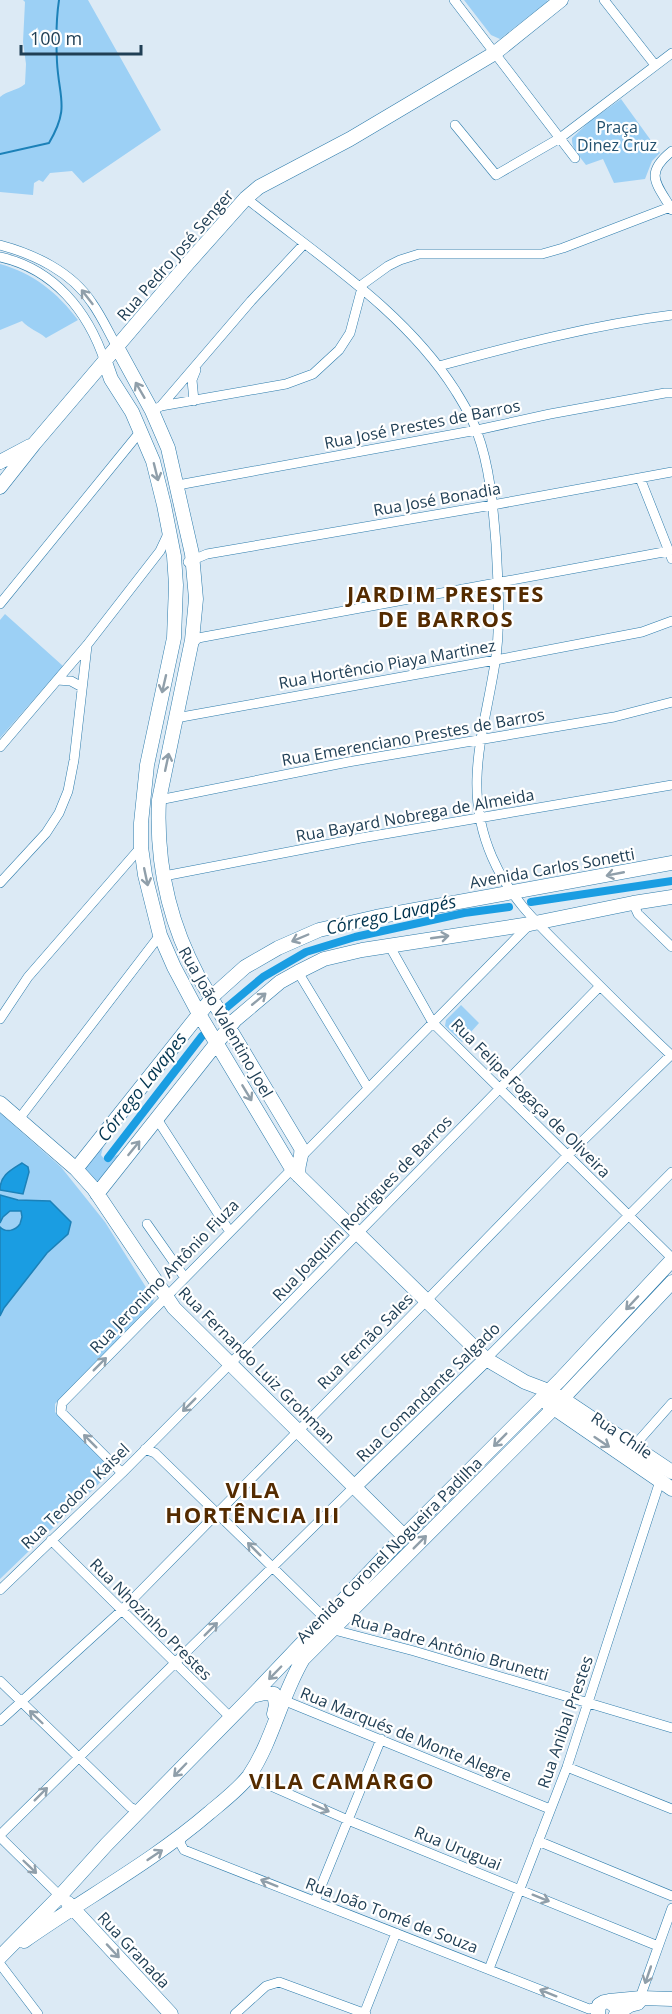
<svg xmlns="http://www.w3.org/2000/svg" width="672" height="2014" viewBox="0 0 672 2014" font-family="'Open Sans',sans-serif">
<rect width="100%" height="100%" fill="#dceaf5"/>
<!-- green -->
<path fill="#9cd0f5" d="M23,0H88L161,130L83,183L72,171L50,173L43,182L39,180L34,183L33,195L0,192V97C8,90 17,91 25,84L26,64L23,42L25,2Z
M464,0H547L548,1L500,39L491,35Z
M621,99L660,153L652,161L645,179L614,183L603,159L586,165C580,156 571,149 572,138L590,121Z
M0,264C33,273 58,293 78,320L46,338C38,331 29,329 22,321L0,330Z
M5,614L63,666L0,738V620Z
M461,1005L479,1023L462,1042L445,1026L446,1020Z
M0,1113L61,1167L105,1222L154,1300L152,1304L55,1404V1412L110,1468L111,1472L0,1579Z
M105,1139L101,1155L105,1160L122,1153L106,1176L97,1181L89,1179L84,1168Z"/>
<!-- water -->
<path fill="#1a9de2" stroke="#1c81b8" stroke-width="1.5" d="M22,1163L28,1167L29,1172L23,1194L0,1190C0,1175 11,1170 22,1163Z
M0,1195L18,1200L50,1201L71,1222L68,1234L47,1253L4,1308L0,1316V1227C6,1233 15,1231 20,1224L22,1217L21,1211H10L3,1217L0,1223Z"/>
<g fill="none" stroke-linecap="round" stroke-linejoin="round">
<!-- stream -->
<path stroke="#1c81b8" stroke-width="2" d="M0,154L49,143C70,107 59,99 57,62C56,42 56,20 59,0"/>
<!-- canal -->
<path stroke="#1a9de2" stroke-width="8" d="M531,902L672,881
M226,1008L263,977L306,952L355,937L464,913L509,907
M108,1158L202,1036"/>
<defs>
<path id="street" d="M454,0L575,158
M604,0L655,65
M455,125L496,175L560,138L672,53
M672,151C643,174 657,184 672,210
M246,198C319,257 404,310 455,390C463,403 472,417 477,432C490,467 493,506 496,544C498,580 501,628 495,663C484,733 462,788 492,857C510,899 540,926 572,958C605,991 638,1024 672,1056
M0,245C34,254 72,272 92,303C102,317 109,333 117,347
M0,257C54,269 88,311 105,362
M439,366C516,345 593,325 672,315
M194,401L192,380L196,370
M161,406L251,301L304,244
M152,411L161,406L286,384L313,374L339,350L350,333L363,284L388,266L400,260L419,254H542L563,248L670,207
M640,478L672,559
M178,485L477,430L550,414L665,393H672
M188,562L207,554L498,504L672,472
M0,604L140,432
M191,645L198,638L669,551
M57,680L71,681L82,687
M176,718L501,659L642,632L672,621
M0,747L87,645L160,551L169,532
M159,800L348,762L614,717L672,702
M164,876L361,838L672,785
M0,883L46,833L59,813L68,791L74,760L87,646
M633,903L638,914L672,947
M389,945L433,1023L672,1258
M298,972L368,1088
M0,1019L28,977L141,847
M19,1119L160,935
M157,1119L230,1232
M301,1157L530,924
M147,1224L185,1278
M486,1359L672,1172
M634,1446L672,1403
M145,1449L155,1453L338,1631L414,1651L672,1728
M122,1473L61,1412L62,1403L292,1169
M51,1540L231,1718
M0,1590L122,1473L230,1364L600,986
M0,1681L130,1807L136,1810L142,1809
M283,1700L550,1809
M0,1721L121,1611L426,1301L568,1155L671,1055
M567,1767L672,1809
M248,1776L348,1820L658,1946
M0,1835L354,1487
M182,1836L180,1843L184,1850L589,2009L594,2008L601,2003
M0,1837L60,1896
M538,1841L672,1896
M315,1901L381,1739
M0,1964L38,2014
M489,1969L567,1767L660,1481
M642,2002V1992L672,1908
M235,2014L266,1986L279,1982L366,2014
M364,2014L396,1933"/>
<path id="secondary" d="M117,347L152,411L168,448L192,554L196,599L192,640L159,800C156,861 169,922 198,976L301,1148C303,1158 296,1165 299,1176
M105,362L111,379L132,412L153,461L164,505L174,556L176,585L174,638L147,765L141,823V847L145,875L160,935L174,967L199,1014L292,1169L486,1359L525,1382L554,1393L672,1472
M0,462L30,446
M0,487L34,444L189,262L246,198L259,187L350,139L495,53L561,0
M0,1103L76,1169L94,1189L174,1308L404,1536
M76,1169L216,993L245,967L278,948L319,930L376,917L672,863
M97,1194L235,1020L280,982L298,972L324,959L362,950L530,924L633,903L672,897
M548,1404L672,1489
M354,1487L486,1359
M252,1696L265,1693L274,1694L276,1705L274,1714
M68,1903L171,2014
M24,1941C85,1898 152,1862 209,1813C222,1802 238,1790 249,1776C273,1740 281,1696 303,1659L549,1413L672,1282
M0,1957L60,1896L106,1845L252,1696L404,1536L560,1380L672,1260
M609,2001L641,1998L672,1999
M598,2014L599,2005L604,2002L609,2001L615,2006
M616,2014L630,2005L638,2003"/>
</defs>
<!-- street casing -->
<use href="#street" stroke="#2c7bab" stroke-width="10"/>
<!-- secondary casing -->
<use href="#secondary" stroke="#2c7bab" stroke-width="15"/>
<!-- street -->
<use href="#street" stroke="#fff" stroke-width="9"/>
<!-- secondary -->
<use href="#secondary" stroke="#fff" stroke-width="14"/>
</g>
<!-- one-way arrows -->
<defs><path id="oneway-shaft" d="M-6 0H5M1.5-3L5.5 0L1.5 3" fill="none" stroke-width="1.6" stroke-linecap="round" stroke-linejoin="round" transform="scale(1.5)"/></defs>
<g stroke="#909faa">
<use href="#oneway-shaft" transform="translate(87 297) rotate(-128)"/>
<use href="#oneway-shaft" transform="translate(140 390) rotate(-120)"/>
<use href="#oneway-shaft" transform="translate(156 472) rotate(76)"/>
<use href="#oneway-shaft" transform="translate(164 684) rotate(103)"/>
<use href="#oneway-shaft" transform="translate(167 762) rotate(-78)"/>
<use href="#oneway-shaft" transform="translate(615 874) rotate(169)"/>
<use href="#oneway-shaft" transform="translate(146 877) rotate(78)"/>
<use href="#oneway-shaft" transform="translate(440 937) rotate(-8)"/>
<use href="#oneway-shaft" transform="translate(300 938) rotate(157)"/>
<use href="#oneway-shaft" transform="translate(259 999) rotate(-40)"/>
<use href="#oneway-shaft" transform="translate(247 1093) rotate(59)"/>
<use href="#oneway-shaft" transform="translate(134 1148) rotate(-51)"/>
<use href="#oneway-shaft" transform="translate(632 1303) rotate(133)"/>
<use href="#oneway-shaft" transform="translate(100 1364) rotate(-45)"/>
<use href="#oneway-shaft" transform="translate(189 1405) rotate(135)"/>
<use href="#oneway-shaft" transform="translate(500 1440) rotate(135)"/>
<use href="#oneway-shaft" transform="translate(90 1441) rotate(-135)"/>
<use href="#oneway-shaft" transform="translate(602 1442) rotate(34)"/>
<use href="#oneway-shaft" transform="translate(420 1542) rotate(-45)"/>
<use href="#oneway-shaft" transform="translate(254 1549) rotate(-135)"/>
<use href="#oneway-shaft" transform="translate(211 1629) rotate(-45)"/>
<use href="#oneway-shaft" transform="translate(275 1673) rotate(134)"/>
<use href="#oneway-shaft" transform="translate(36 1717) rotate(-136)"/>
<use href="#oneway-shaft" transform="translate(180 1770) rotate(134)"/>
<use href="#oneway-shaft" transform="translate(41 1794) rotate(-45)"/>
<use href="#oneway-shaft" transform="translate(321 1808) rotate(24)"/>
<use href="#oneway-shaft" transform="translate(155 1855) rotate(-34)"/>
<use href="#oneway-shaft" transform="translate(30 1867) rotate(44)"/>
<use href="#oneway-shaft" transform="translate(269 1883) rotate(-158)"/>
<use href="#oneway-shaft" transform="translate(541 1898) rotate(22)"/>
<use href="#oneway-shaft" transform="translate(113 1951) rotate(47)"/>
<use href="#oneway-shaft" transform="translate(648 1975) rotate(109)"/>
<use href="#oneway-shaft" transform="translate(548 1993) rotate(-158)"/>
</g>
<g text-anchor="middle" stroke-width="4.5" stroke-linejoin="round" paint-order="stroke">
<!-- park labels -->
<g font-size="16" fill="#23516e" stroke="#fff">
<text x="617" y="133">Praça<tspan x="617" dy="18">Dinez Cruz</tspan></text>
</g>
<!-- street labels -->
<g font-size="16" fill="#203f55" stroke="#fff">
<text transform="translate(175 255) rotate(-49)" y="6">Rua Pedro José Senger</text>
<text transform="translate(422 424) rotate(-11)" y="6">Rua José Prestes de Barros</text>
<text transform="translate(437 499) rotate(-10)" y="6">Rua José Bonadia</text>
<text transform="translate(387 664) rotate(-10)" y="6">Rua Hortêncio Piaya Martinez</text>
<text transform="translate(413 737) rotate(-10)" y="6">Rua Emerenciano Prestes de Barros</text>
<text transform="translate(415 815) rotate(-10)" y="6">Rua Bayard Nobrega de Almeida</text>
<text transform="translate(552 868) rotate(-10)" y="6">Avenida Carlos Sonetti</text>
<text transform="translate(226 1022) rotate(60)" y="6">Rua João Valentino Joel</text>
<text transform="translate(531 1098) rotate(45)" y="6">Rua Felipe Fogaça de Oliveira</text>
<text transform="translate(362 1208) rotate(-46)" y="6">Rua Joaquim Rodrigues de Barros</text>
<text transform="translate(164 1276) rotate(-46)" y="6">Rua Jeronimo Antônio Fiuza</text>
<text transform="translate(365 1341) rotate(-45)" y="6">Rua Fernão Sales</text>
<text transform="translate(257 1365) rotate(45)" y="6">Rua Fernando Luiz Grohman</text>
<text transform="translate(428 1392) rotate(-44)" y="6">Rua Comandante Salgado</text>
<text transform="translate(622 1435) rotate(34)" y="6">Rua Chile</text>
<text transform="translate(75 1496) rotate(-44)" y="6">Rua Teodoro Kaisel</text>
<text transform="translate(389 1550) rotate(-45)" y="6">Avenida Coronel Nogueira Padilha</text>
<text transform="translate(151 1619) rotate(45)" y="6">Rua Nhozinho Prestes</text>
<text transform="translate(450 1647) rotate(16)" y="6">Rua Padre Antônio Brunetti</text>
<text transform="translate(565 1722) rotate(-71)" y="6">Rua Anibal Prestes</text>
<text transform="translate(406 1734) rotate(22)" y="6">Rua Marqués de Monte Alegre</text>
<text transform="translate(458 1848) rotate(22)" y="6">Rua Uruguai</text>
<text transform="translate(392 1915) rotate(21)" y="6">Rua João Tomé de Souza</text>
<text transform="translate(134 1950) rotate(47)" y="6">Rua Granada</text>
</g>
<!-- water labels -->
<g font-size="18" font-style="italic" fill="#01344f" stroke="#fff">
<text transform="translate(391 915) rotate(-12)" y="6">Córrego Lavapés</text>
<text transform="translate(142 1087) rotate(-52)" y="6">Córrego Lavapes</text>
</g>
<!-- district labels -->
<g font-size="22" font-weight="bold" letter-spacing="1.5" fill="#542b00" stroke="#fff">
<text x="446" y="602">JARDIM PRESTES<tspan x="446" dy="25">DE BARROS</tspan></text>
<text x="253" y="1498">VILA<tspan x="253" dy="25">HORTÊNCIA III</tspan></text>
<text x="342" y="1789">VILA CAMARGO</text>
</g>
</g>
<!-- scale -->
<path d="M21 45v9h120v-9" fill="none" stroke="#203f55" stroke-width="3"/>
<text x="30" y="45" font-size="18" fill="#203f55" stroke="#ffffff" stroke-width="4.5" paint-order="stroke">100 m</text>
</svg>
